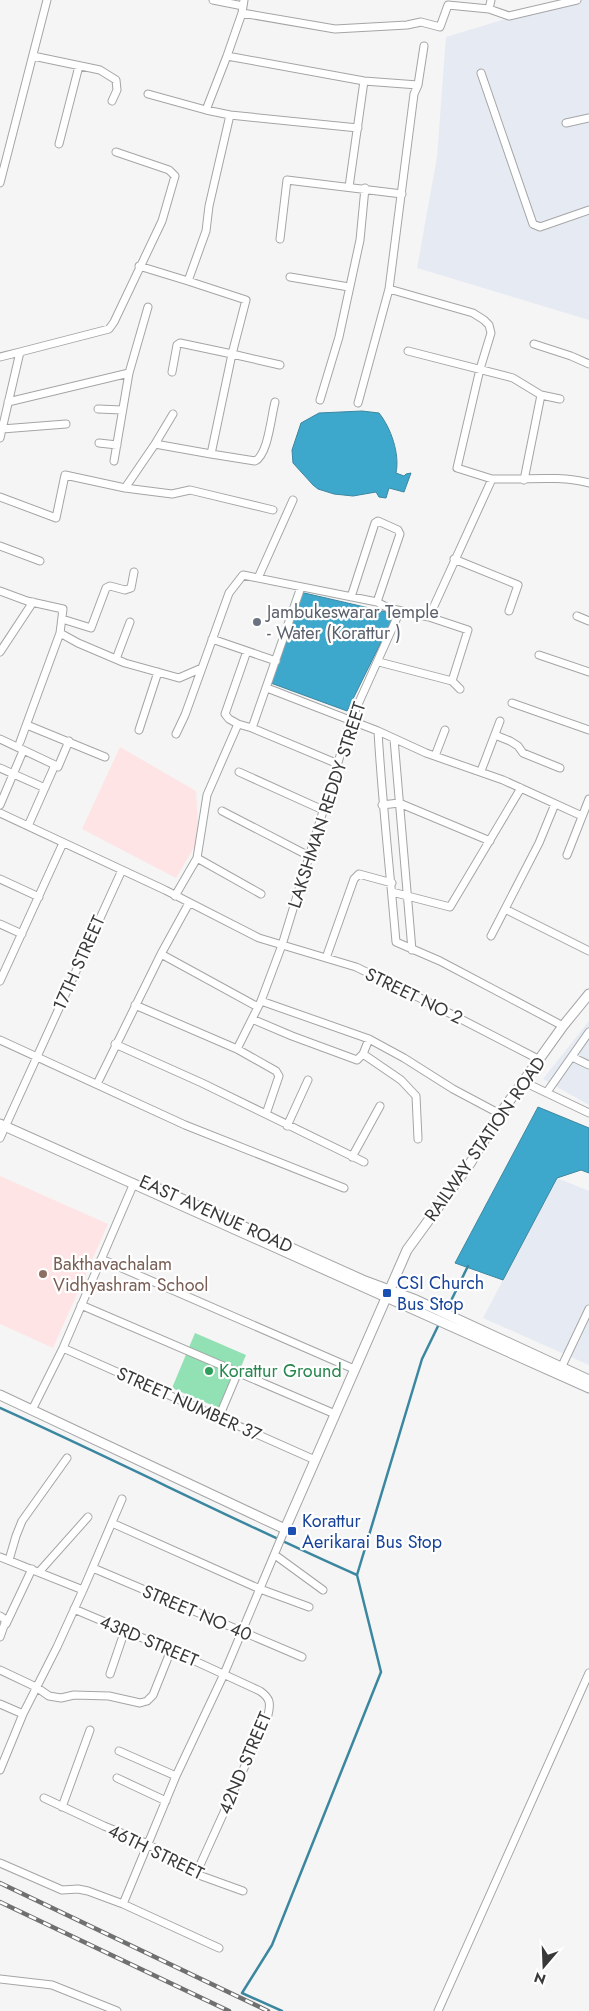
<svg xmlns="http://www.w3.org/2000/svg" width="589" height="2011" viewBox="0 0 589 2011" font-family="Jost,sans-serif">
<rect width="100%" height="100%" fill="#f5f5f6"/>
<!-- built -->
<path fill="#e6eaf2" d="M568,0H589V320L417,268L437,157L446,37Z
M589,1021V1105L543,1079Z
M557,1178L589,1191V1365L483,1318Z"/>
<!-- education -->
<path fill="#ffe4e5" d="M120,747L196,791L199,839L176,878L82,829Z
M0,1176L108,1224L53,1348L0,1324Z"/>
<!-- green -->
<path fill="#92e1b4" d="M195,1333L246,1355L223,1410L172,1388Z"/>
<!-- water -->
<path fill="#3ea8cc" stroke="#3c87a0" d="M362,411L379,413C391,428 400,454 396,473L404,476L406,474L411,473L404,492L389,488L386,498L379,497L376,492L353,496L334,494L318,489L313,485L293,463L292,450L301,423L319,413Z
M300,592L395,614L347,711L268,682Z
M538,1107L589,1128V1173L581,1170L557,1178L503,1280L455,1263Z"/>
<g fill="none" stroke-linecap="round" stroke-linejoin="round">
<!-- stream -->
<path stroke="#3c87a0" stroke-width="2.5" d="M446,1311L468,1266
M0,1408C120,1462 237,1522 357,1575
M282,2011L242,1993L272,1945L381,1672L357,1575L422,1359L440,1322"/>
<defs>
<path id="minor" d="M213,0L243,6
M244,0L242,13L227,56L364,81L418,85L414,94L389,289L358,403
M489,9L491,0
M242,13L335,29L407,25L421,22L440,27L448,5L489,9L509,16L577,0
M33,56L100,70L116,80L117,90L112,101
M481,73L533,224L540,227L589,210
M418,85L424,46
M148,94L206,110L230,115L358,128
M206,110L227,56
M566,123L589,118
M59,144L79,66
M0,183L47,0
M349,187L364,81
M280,239L287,180L402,194
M139,266L188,281L206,231L209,206L230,115
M290,277L349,287
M389,289L473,313L484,320L489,325L491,333L480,369L457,468L492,479
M534,344L571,356L589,364
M408,351L513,378L541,395L560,399
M20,352L109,329L114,322L162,221L175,176L169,170L116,152
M0,357L20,352L0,438
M172,372L177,345L180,343L232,354L246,300L188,281
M320,400L339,337L360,240L365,188
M8,402L129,373
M98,409L122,410
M173,414L155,444L211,454L232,354L280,365
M2,429L66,424
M99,443L117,445
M211,454L255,461C268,455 271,417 275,402
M114,461L129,373L148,307
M524,480L541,395
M125,488L172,494L190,490L273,510
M0,497L56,518L65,475L125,488L155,444
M0,546L40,561
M454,559L518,585L509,611
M258,578L293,500
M0,591L27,601L63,609L60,633L20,742
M351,597L375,523L378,521L398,530L400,534L377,602
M577,616L589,621
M429,617L468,630L452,681
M62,619L91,628L106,588L110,586L125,590L131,588L134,572
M60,633L78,643L125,663L179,678L202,668L229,593L243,575L377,602L388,608L429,617L492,479C522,480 561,475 589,483
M212,639L276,661
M0,652L33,602
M539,655L589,672
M116,659L130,622
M379,662L452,681L460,689
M267,688L378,731C382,801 390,871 396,942L440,961L563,1026
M512,703L589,730
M238,724L229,719L225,714L247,651
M27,725L105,757
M252,728L301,587
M139,730L158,672
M378,731L426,753L503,780L582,816
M176,734L185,715L202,668
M495,735L510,741L518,746L523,753L560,768
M0,739L55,765L28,826
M394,739L412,950
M435,756L445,730
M58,767L69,741
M0,768L45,788
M481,771L500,721
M239,772L323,810
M0,805L23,751
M382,805L399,803L490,841
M222,811L309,856
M0,813L165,890L259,938L356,967L424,1000L540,1060
M567,855L589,799
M197,858L261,894
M0,879L39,897
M392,892L450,907L521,788
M175,896L197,858L207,795L238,724L252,728L338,764
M505,909L589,951
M0,924L22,934
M491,936L539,843L555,804
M161,954L258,1007
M326,958L354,879L359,874L392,883
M0,981L63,843
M261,1001L369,1039L404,1058L453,1089L500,1114
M135,1005L237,1049L276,1071L279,1076L266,1114
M252,1019L292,1036L357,1060L363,1054L369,1039
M0,1040L185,1125L344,1188
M115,1044L202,1083L364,1162
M237,1049L261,1001L282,945L351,720L400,611
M363,1054L401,1080L416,1096L418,1139
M572,1057L589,1065
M524,1082L589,1113
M97,1084L161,954L189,903
M547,1092L589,1032
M287,1126L308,1080
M0,1138L122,870
M352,1157L380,1106
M101,1259L354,1369
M81,1305L335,1414
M63,1348L315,1460
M561,1368L589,1309
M32,1410L63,1348L134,1183
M219,1417L238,1372
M112,1523L260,1589L309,1607
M275,1555L323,1590
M0,1557L83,1590
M9,1560L16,1536L22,1521L67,1458
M93,1568L302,1657
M39,1572L88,1517
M74,1609L171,1650L260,1691C270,1698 271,1703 268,1715L196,1874
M0,1616L6,1620L0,1637
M6,1624L32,1569
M0,1670L36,1687L49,1696L61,1698L74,1695L109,1696L140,1703L147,1701L153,1695L171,1650
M110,1674L125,1630
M0,1704L23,1714
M119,1751L176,1776
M0,1770L23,1714L57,1647L83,1590L122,1499
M117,1778L166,1801
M44,1798L104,1826L148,1844L196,1874L243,1891
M62,1807L90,1730
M0,1863L62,1890L78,1889L88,1891L123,1904L176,1776L224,1674L285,1529
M123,1904L219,1948
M0,1979L52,1985L117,2011
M438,2011L589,1673"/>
<path id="tertiary" d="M0,1395L285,1529L407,1250L471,1162L500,1114L563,1026L589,994"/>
<path id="secondary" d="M0,1124L589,1388
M160,1189L365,1281L416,1300L589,1380"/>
</defs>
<!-- minor casing -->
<use href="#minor" stroke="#a4a5a6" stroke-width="9"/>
<!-- tertiary casing -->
<use href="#tertiary" stroke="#a4a5a6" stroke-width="11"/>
<!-- secondary casing -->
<use href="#secondary" stroke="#a4a5a6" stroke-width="11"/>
<!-- minor -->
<use href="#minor" stroke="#fff" stroke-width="7"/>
<!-- tertiary -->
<use href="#tertiary" stroke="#fff" stroke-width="9"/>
<!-- secondary -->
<use href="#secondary" stroke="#fff" stroke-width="9"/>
<defs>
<path id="rail" d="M0,1883L268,2011
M0,1902L229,2011"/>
</defs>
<!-- rail casing -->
<use href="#rail" stroke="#6f7070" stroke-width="4.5"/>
<!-- rail -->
<use href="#rail" stroke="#fff" stroke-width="2.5" stroke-dasharray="8" stroke-linecap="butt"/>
</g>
<!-- markers -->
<circle fill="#6b7280" stroke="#fff" stroke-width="2" cx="257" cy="622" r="5"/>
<circle fill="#8d6e63" stroke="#fff" stroke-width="2" cx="43" cy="1274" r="5"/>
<g fill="#1a4fb4" stroke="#fff" stroke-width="2">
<rect x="382" y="1288" width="10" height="10" rx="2.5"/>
<rect x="287" y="1526" width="10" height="10" rx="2.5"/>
</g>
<circle fill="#2e9e5b" stroke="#fff" stroke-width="2" cx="209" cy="1371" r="5"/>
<g text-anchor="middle" stroke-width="4.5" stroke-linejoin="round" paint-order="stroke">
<!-- worship labels -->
<g font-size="18" fill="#5b616d" stroke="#fff" text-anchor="start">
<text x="267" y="618">Jambukeswarar Temple<tspan x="267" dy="21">- Water (Korattur )</tspan></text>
</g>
<!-- street labels -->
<g font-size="18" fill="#383939" stroke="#fff">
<text transform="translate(327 805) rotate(-72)" y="6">LAKSHMAN REDDY STREET</text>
<text transform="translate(79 963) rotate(-66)" y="6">17TH STREET</text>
<text transform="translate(414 996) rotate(26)" y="6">STREET NO 2</text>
<text transform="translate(485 1139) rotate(-55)" y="6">RAILWAY STATION ROAD</text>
<text transform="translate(216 1214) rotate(24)" y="6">EAST AVENUE ROAD</text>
<text transform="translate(189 1404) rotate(24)" y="6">STREET NUMBER 37</text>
<text transform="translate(197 1613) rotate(23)" y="6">STREET NO 40</text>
<text transform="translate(149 1641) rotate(23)" y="6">43RD STREET</text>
<text transform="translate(245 1763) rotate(-67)" y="6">42ND STREET</text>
<text transform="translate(156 1852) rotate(26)" y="6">46TH STREET</text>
</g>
<!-- education labels -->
<g font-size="18" fill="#785e54" stroke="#fff" text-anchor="start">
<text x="53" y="1270">Bakthavachalam<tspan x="53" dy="21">Vidhyashram School</tspan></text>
</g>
<!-- transit labels -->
<g font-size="18" fill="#164399" stroke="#fff" text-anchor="start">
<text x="397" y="1289">CSI Church<tspan x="397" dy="21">Bus Stop</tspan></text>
<text x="302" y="1527">Korattur<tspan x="302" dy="21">Aerikarai Bus Stop</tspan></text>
</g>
<!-- leisure labels -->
<g font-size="18" fill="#27864d" stroke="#fff" text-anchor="start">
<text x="219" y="1377">Korattur Ground</text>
</g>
</g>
<!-- north arrow -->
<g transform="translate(544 1966) rotate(199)" stroke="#ffffff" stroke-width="4" paint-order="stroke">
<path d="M0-4L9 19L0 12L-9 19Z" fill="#383939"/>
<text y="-8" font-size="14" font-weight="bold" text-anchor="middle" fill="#383939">N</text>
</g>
</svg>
